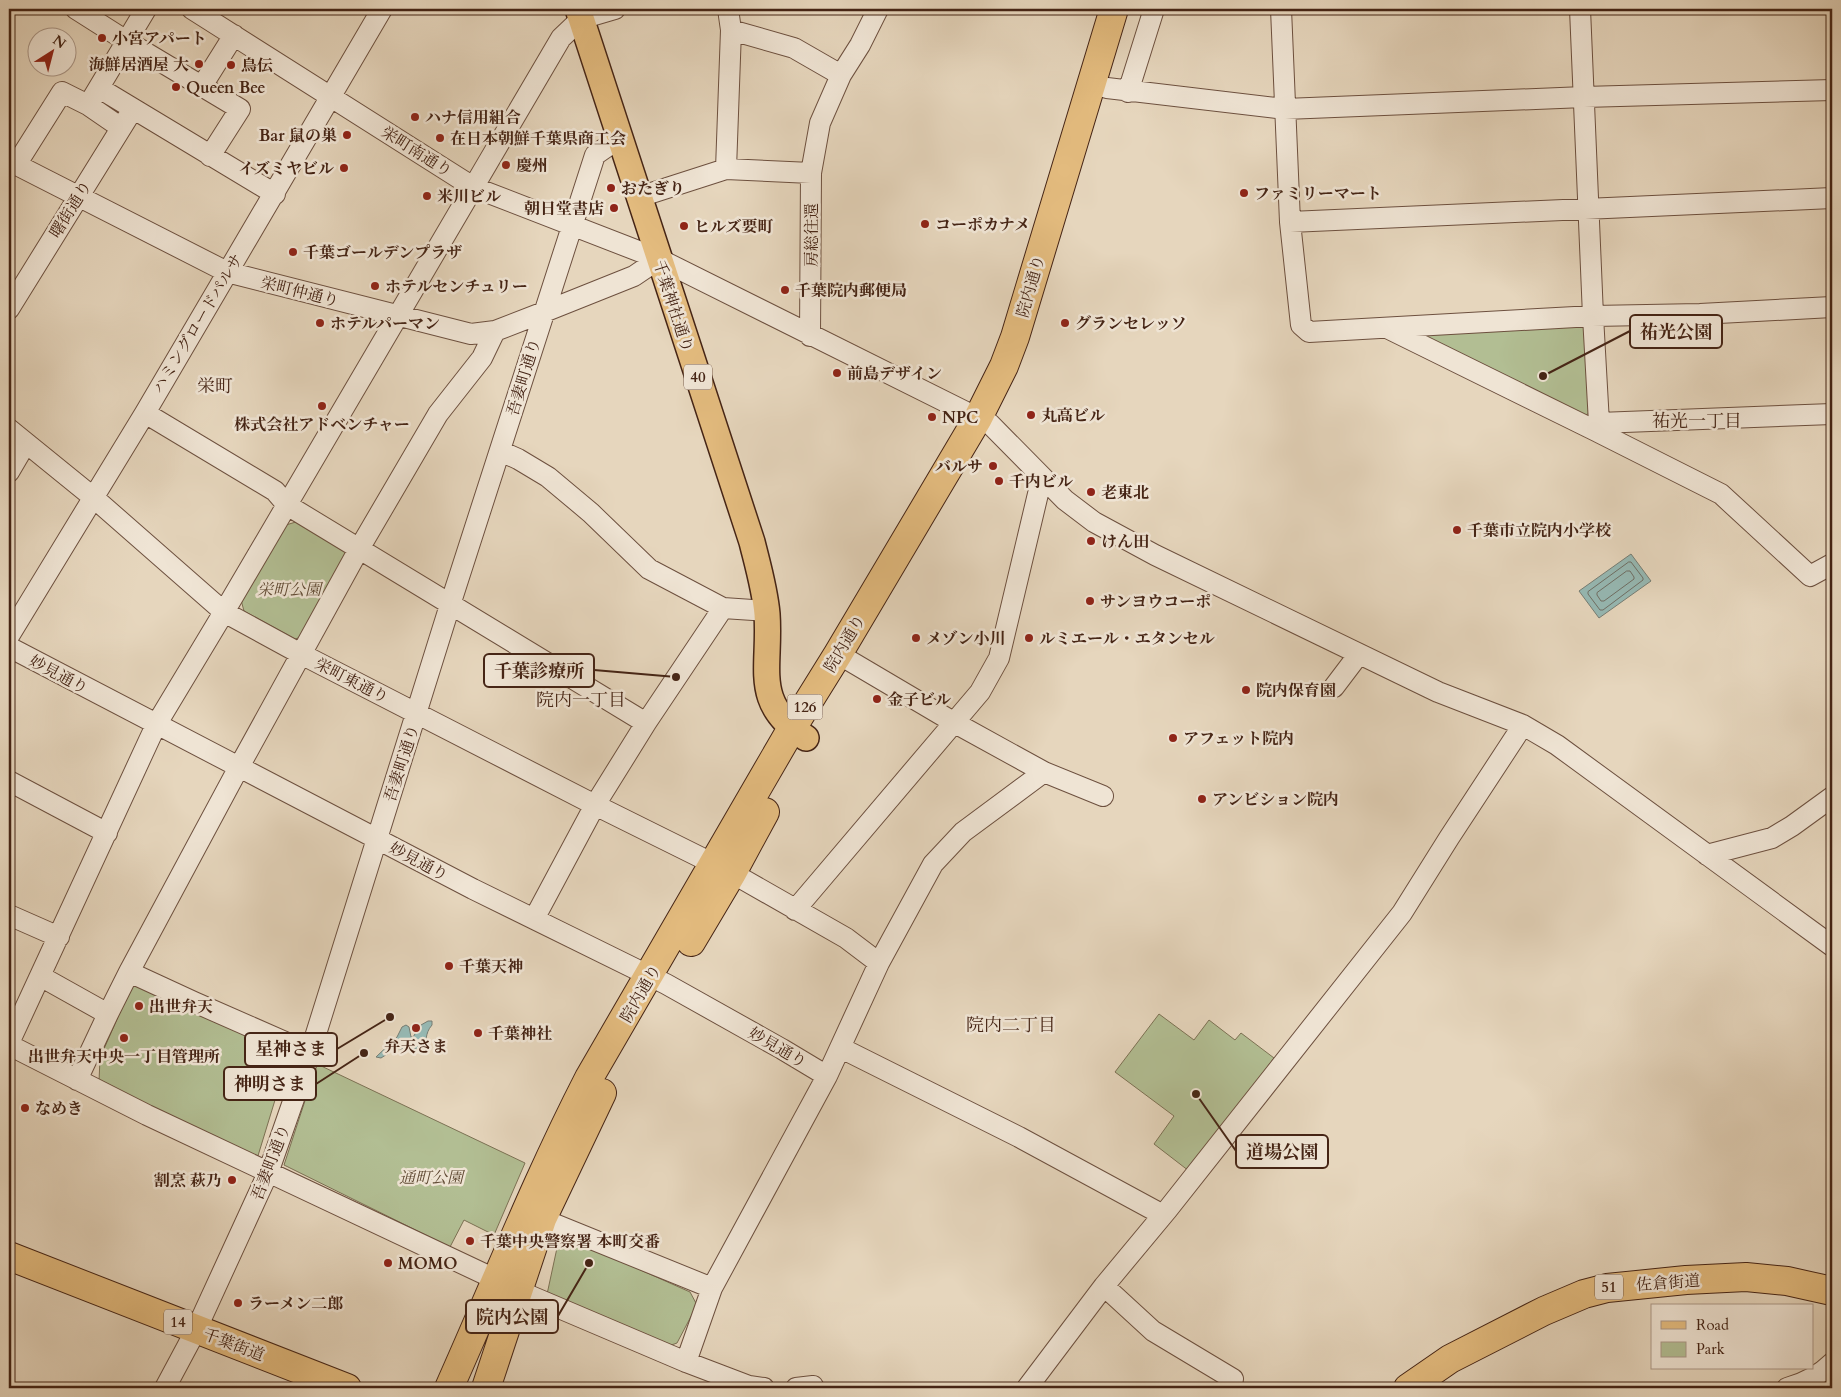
<svg xmlns="http://www.w3.org/2000/svg" width="1841" height="1397" viewBox="0 0 1841 1397" font-family="Cardo,'Noto Serif JP',serif">
<rect width="100%" height="100%" fill="#e6d6bd"/>
<filter id="stains"><feTurbulence type="fractalNoise" baseFrequency=".004" numOctaves="4"/><feColorMatrix values="0 0 0 0 .2 0 0 0 0 .09 0 0 0 0 .02 0 0 0 .5 -.17"/></filter>
<radialGradient id="worn" r=".72"><stop offset=".6" stop-color="#630" stop-opacity="0"/><stop offset="1" stop-color="#630" stop-opacity=".3"/></radialGradient>
<!-- green -->
<path fill="#b2be93" stroke="#7c7154" d="M1577,323L1586,330L1589,413L1582,418L1426,338L1429,329Z
M299,521L345,549L349,556L304,636L295,639L244,611L241,600L286,525Z
M142,985L290,1051L257,1159L99,1082L100,1058L131,987Z
M1159,1014L1194,1040L1209,1020L1235,1040L1241,1033L1274,1058L1189,1171L1154,1144L1174,1116L1115,1072Z
M317,1064L525,1163L494,1235L464,1220L450,1247L284,1165Z
M560,1234L690,1292L697,1305L677,1343L666,1347L546,1299Z"/>
<!-- water -->
<path fill="#96b9b4" stroke="#767d74" d="M1631,554L1651,581L1599,618L1579,591Z
M428,1021H432V1025C424,1034 428,1042 422,1049H395L381,1058L376,1057L397,1037L402,1027L406,1025L409,1027L411,1037H413L421,1025Z"/>
<g fill="none" stroke-linecap="round" stroke-linejoin="round">
<!-- shore -->
<path stroke="#6e6e64" stroke-width="1" d="M1629,562H1631L1643,578V580L1603,610H1600L1588,594V592Z
M1627,571H1630L1634,577V579L1604,601H1601L1597,595V593Z"/>
<defs>
<path id="minor" d="M76,9L128,42L240,109L210,156
M192,9L473,187L659,259L990,424L1065,500L1094,522L1155,555L1438,692L1523,725L1557,745L1832,946
M1281,9L1290,222L1301,325L1309,332L1593,316L1700,314L1832,307
M1580,9L1593,316L1599,423L1598,432L1721,494L1810,576L1832,564
M731,30L794,48L841,75
M202,86L234,35
M99,88L275,194
M1107,88L1285,109L1584,97L1832,90
M1128,92L1154,9
M92,99L146,9
M9,161L227,272L471,334L495,331L544,312L634,276L659,259
M16,165L62,92L88,105L120,127
M726,169L731,30L728,9
M639,197L726,169L811,173
M1290,222L1832,198
M9,309L133,109
M1389,329L1598,432
M810,336L811,173L820,123L841,75L860,45L878,9
M145,413L275,491L287,505L646,723
M1599,423L1832,414
M9,429L94,498L224,612L301,654L595,805L732,873L846,938L879,963L827,1076L712,1288L686,1362
M500,451L518,459L548,477L591,513L649,569L723,608L767,611
M9,472L26,443
M9,636L145,413L382,9
M9,647L473,889L666,984L782,1049L827,1076
M850,661L955,723L1044,772L1103,796
M1334,687L1359,654
M9,781L107,833
M1707,855L1772,838L1792,826L1832,797
M795,910L980,692L999,658L1042,477
M9,915L59,937
M534,919L595,805L646,723L723,608
M879,963L933,864L963,832L1044,772
M129,972L194,1002L310,1053
M40,976L108,1014
M9,1043L156,725L224,612L561,38L581,19L615,9
M9,1045L147,1115L497,1280
M841,1048L1019,1137L1163,1215
M77,1080L108,1014L129,972L239,767L359,549L438,414L482,358L495,331
M542,1219L712,1288
M1104,1286L1153,1331L1233,1379
M519,1291L686,1362L749,1386L764,1388
M165,1388L196,1330L268,1173L310,1053L450,605L595,155L621,137
M796,1388L813,1386L814,1388
M1027,1388L1104,1286L1168,1209L1402,913L1449,838L1523,725
M1787,1388C1805,1383 1819,1376 1832,1363"/>
<path id="major" d="M578,9L752,542C758,566 765,590 767,614C771,669 751,702 806,738"/>
<path id="highway" d="M691,942L732,873L765,812
M9,1256L347,1388
M449,1388C495,1285 537,1179 589,1078L792,728L838,654L978,418L1004,366L1015,337L1114,9
M486,1388L542,1219L602,1093
M1408,1388L1450,1359L1544,1311L1584,1294L1607,1288L1686,1280L1746,1277L1787,1281L1832,1291"/>
</defs>
<!-- minor casing -->
<use href="#minor" stroke="#6d503f" stroke-width="22"/>
<!-- major casing -->
<use href="#major" stroke="#452415" stroke-width="28"/>
<!-- highway casing -->
<use href="#highway" stroke="#452415" stroke-width="30"/>
<!-- minor -->
<use href="#minor" stroke="#efe4d4" stroke-width="20"/>
<!-- major -->
<use href="#major" stroke="#e3bb7e" stroke-width="25"/>
<!-- highway -->
<use href="#highway" stroke="#e3bb7e" stroke-width="28"/>
</g>
<!-- markers -->
<g fill="#8f2418" stroke="#efe4d4" stroke-width="2">
<circle cx="102" cy="38" r="5"/>
<circle cx="199" cy="64" r="5"/>
<circle cx="231" cy="65" r="5"/>
<circle cx="176" cy="87" r="5"/>
<circle cx="415" cy="117" r="5"/>
<circle cx="347" cy="135" r="5"/>
<circle cx="440" cy="138" r="5"/>
<circle cx="506" cy="165" r="5"/>
<circle cx="344" cy="168" r="5"/>
<circle cx="611" cy="188" r="5"/>
<circle cx="1244" cy="193" r="5"/>
<circle cx="427" cy="196" r="5"/>
<circle cx="614" cy="208" r="5"/>
<circle cx="925" cy="224" r="5"/>
<circle cx="684" cy="226" r="5"/>
<circle cx="293" cy="252" r="5"/>
<circle cx="375" cy="286" r="5"/>
<circle cx="785" cy="290" r="5"/>
<circle cx="320" cy="323" r="5"/>
<circle cx="1065" cy="323" r="5"/>
<circle cx="837" cy="373" r="5"/>
<circle cx="322" cy="406" r="5"/>
<circle cx="1031" cy="415" r="5"/>
<circle cx="932" cy="417" r="5"/>
<circle cx="993" cy="466" r="5"/>
<circle cx="999" cy="481" r="5"/>
<circle cx="1091" cy="492" r="5"/>
<circle cx="1457" cy="530" r="5"/>
<circle cx="1091" cy="541" r="5"/>
<circle cx="1090" cy="601" r="5"/>
<circle cx="916" cy="638" r="5"/>
<circle cx="1029" cy="638" r="5"/>
<circle cx="1246" cy="690" r="5"/>
<circle cx="877" cy="699" r="5"/>
<circle cx="1173" cy="738" r="5"/>
<circle cx="1202" cy="799" r="5"/>
<circle cx="449" cy="966" r="5"/>
<circle cx="139" cy="1006" r="5"/>
<circle cx="416" cy="1028" r="5"/>
<circle cx="478" cy="1033" r="5"/>
<circle cx="124" cy="1038" r="5"/>
<circle cx="25" cy="1108" r="5"/>
<circle cx="232" cy="1180" r="5"/>
<circle cx="470" cy="1241" r="5"/>
<circle cx="388" cy="1263" r="5"/>
<circle cx="238" cy="1303" r="5"/>
</g>
<g text-anchor="middle" stroke-width="5" stroke-linejoin="round" paint-order="stroke">
<!-- shield labels -->
<g fill="#efe4d4" stroke="#785e4e" stroke-width="1">
<rect x="684" y="364.5" width="28" height="25" rx="4"/>
<rect x="787.5" y="694.5" width="35" height="25" rx="4"/>
<rect x="1595" y="1274.5" width="28" height="25" rx="4"/>
<rect x="164" y="1309.5" width="28" height="25" rx="4"/>
</g>
<g font-size="15" font-weight="bold" fill="#452415">
<text x="698" y="382">40</text>
<text x="805" y="712">126</text>
<text x="1609" y="1292">51</text>
<text x="178" y="1327">14</text>
</g>
<!-- poi labels -->
<g font-size="16" font-weight="bold" fill="#452415" stroke="#efe4d4" text-anchor="start">
<text x="112" y="44">小宮アパート</text>
<text x="189" y="70" text-anchor="end">海鮮居酒屋 大</text>
<text x="241" y="71">鳥伝</text>
<text x="186" y="93">Queen Bee</text>
<text x="425" y="123">ハナ信用組合</text>
<text x="337" y="141" text-anchor="end">Bar 鼠の巣</text>
<text x="450" y="144">在日本朝鮮千葉県商工会</text>
<text x="516" y="171">慶州</text>
<text x="334" y="174" text-anchor="end">イズミヤビル</text>
<text x="621" y="194">おたぎり</text>
<text x="1254" y="199">ファミリーマート</text>
<text x="437" y="202">米川ビル</text>
<text x="604" y="214" text-anchor="end">朝日堂書店</text>
<text x="935" y="230">コーポカナメ</text>
<text x="694" y="232">ヒルズ要町</text>
<text x="303" y="258">千葉ゴールデンプラザ</text>
<text x="385" y="292">ホテルセンチュリー</text>
<text x="795" y="296">千葉院内郵便局</text>
<text x="330" y="329">ホテルパーマン</text>
<text x="1075" y="329">グランセレッソ</text>
<text x="847" y="379">前島デザイン</text>
<text x="1041" y="421">丸高ビル</text>
<text x="942" y="423">NPC</text>
<text x="322" y="430" text-anchor="middle">株式会社アドベンチャー</text>
<text x="983" y="472" text-anchor="end">バルサ</text>
<text x="1009" y="487">千内ビル</text>
<text x="1101" y="498">老東北</text>
<text x="1467" y="536">千葉市立院内小学校</text>
<text x="1101" y="547">けん田</text>
<text x="1100" y="607">サンヨウコーポ</text>
<text x="926" y="644">メゾン小川</text>
<text x="1039" y="644">ルミエール・エタンセル</text>
<text x="1256" y="696">院内保育園</text>
<text x="887" y="705">金子ビル</text>
<text x="1183" y="744">アフェット院内</text>
<text x="1212" y="805">アンビション院内</text>
<text x="459" y="972">千葉天神</text>
<text x="149" y="1012">出世弁天</text>
<text x="488" y="1039">千葉神社</text>
<text x="416" y="1052" text-anchor="middle">弁天さま</text>
<text x="124" y="1062" text-anchor="middle">出世弁天中央一丁目管理所</text>
<text x="35" y="1114">なめき</text>
<text x="222" y="1186" text-anchor="end">割烹 萩乃</text>
<text x="480" y="1247">千葉中央警察署 本町交番</text>
<text x="398" y="1269">MOMO</text>
<text x="248" y="1309">ラーメン二郎</text>
</g>
<!-- street labels -->
<g font-size="16" fill="#452415" stroke="#efe4d4">
<text transform="translate(417 151) rotate(32)" y="6">栄町南通り</text>
<text transform="translate(70 209) rotate(-58)" y="6">曙街通り</text>
<text transform="translate(811 235) rotate(-90)" y="6">房総往還</text>
<text transform="translate(1030 286) rotate(-74)" y="6">院内通り</text>
<text transform="translate(300 291) rotate(14)" y="6">栄町仲通り</text>
<text transform="translate(674 306) rotate(72)" y="6">千葉神社通り</text>
<text transform="translate(197 323) rotate(-59)" y="6">ハミングロードパルサ</text>
<text transform="translate(523 377) rotate(-73)" y="6">吾妻町通り</text>
<text transform="translate(844 643) rotate(-59)" y="6">院内通り</text>
<text transform="translate(59 674) rotate(28)" y="6">妙見通り</text>
<text transform="translate(352 680) rotate(27)" y="6">栄町東通り</text>
<text transform="translate(401 763) rotate(-72)" y="6">吾妻町通り</text>
<text transform="translate(419 861) rotate(28)" y="6">妙見通り</text>
<text transform="translate(640 993) rotate(-60)" y="6">院内通り</text>
<text transform="translate(778 1047) rotate(30)" y="6">妙見通り</text>
<text transform="translate(270 1162) rotate(-69)" y="6">吾妻町通り</text>
<text transform="translate(1668 1282) rotate(-4)" y="6">佐倉街道</text>
<text transform="translate(234 1344) rotate(21)" y="6">千葉街道</text>
</g>
<!-- park labels -->
<g font-size="16" font-style="italic" fill="#604a34" stroke="#efe4d4">
<text x="289" y="595">栄町公園</text>
<text x="431" y="1183">通町公園</text>
</g>
<!-- neighbourhood labels -->
<g font-size="18" fill="#452415" stroke="#efe4d4">
<text x="215" y="392">栄町</text>
<text x="1697" y="427">祐光一丁目</text>
<text x="581" y="706">院内一丁目</text>
<text x="1011" y="1031">院内二丁目</text>
</g>
</g>
<!-- callouts -->
<path fill="none" stroke="#452415" stroke-width="2" d="M1543 376L1630 331M676 677L594 670M390 1017L337 1049M364 1053L316 1084M1196 1094L1236 1151M589 1263L558 1316"/>
<g fill="#452415" stroke="#efe4d4" stroke-width="2">
<circle cx="1543" cy="376" r="5"/>
<circle cx="676" cy="677" r="5"/>
<circle cx="390" cy="1017" r="5"/>
<circle cx="364" cy="1053" r="5"/>
<circle cx="1196" cy="1094" r="5"/>
<circle cx="589" cy="1263" r="5"/>
</g>
<g fill="#efe4d4" stroke="#452415" stroke-width="2">
<rect x="1630" y="315" width="92" height="33" rx="5"/>
<rect x="484" y="654" width="110" height="33" rx="5"/>
<rect x="245" y="1033" width="92" height="33" rx="5"/>
<rect x="224" y="1067" width="92" height="33" rx="5"/>
<rect x="1236" y="1135" width="92" height="33" rx="5"/>
<rect x="466" y="1300" width="92" height="33" rx="5"/>
</g>
<g font-size="18" text-anchor="middle" font-weight="bold" fill="#452415">
<text x="1676" y="338">祐光公園</text>
<text x="539" y="677">千葉診療所</text>
<text x="291" y="1055">星神さま</text>
<text x="270" y="1090">神明さま</text>
<text x="1282" y="1158">道場公園</text>
<text x="512" y="1323">院内公園</text>
</g>
<!-- margin -->
<rect width="1841" height="1397" fill="none" stroke="#e6d6bd" stroke-width="30"/>
<rect x="10" y="10" width="1821" height="1377" fill="none" stroke="#452415" stroke-width="2.5"/>
<rect x="15" y="15" width="1811" height="1367" fill="none" stroke="#452415"/>
<!-- legend -->
<rect x="1651" y="1304" width="162" height="65" fill="#efe4d4" stroke="#ab9788"/>
<rect x="1661" y="1321" width="25" height="8" fill="#e3bb7e" stroke="#ab9788"/>
<text x="1696" y="1330" font-size="15" fill="#452415">Road</text>
<rect x="1661" y="1342" width="25" height="15" fill="#b2be93" stroke="#ab9788"/>
<text x="1696" y="1354" font-size="15" fill="#452415">Park</text>
<!-- north arrow -->
<g transform="translate(52 52) rotate(36)"><circle r="24" fill="#efe4d4" stroke="#ab9788"/>
<path d="M0-4L9 19L0 12L-9 19Z" fill="#8f2418"/>
<text y="-8" font-size="14" font-weight="bold" text-anchor="middle" fill="#452415">N</text>
</g>
<rect width="100%" height="100%" filter="url(#stains)"/>
<rect width="100%" height="100%" fill="url(#worn)"/>
</svg>
